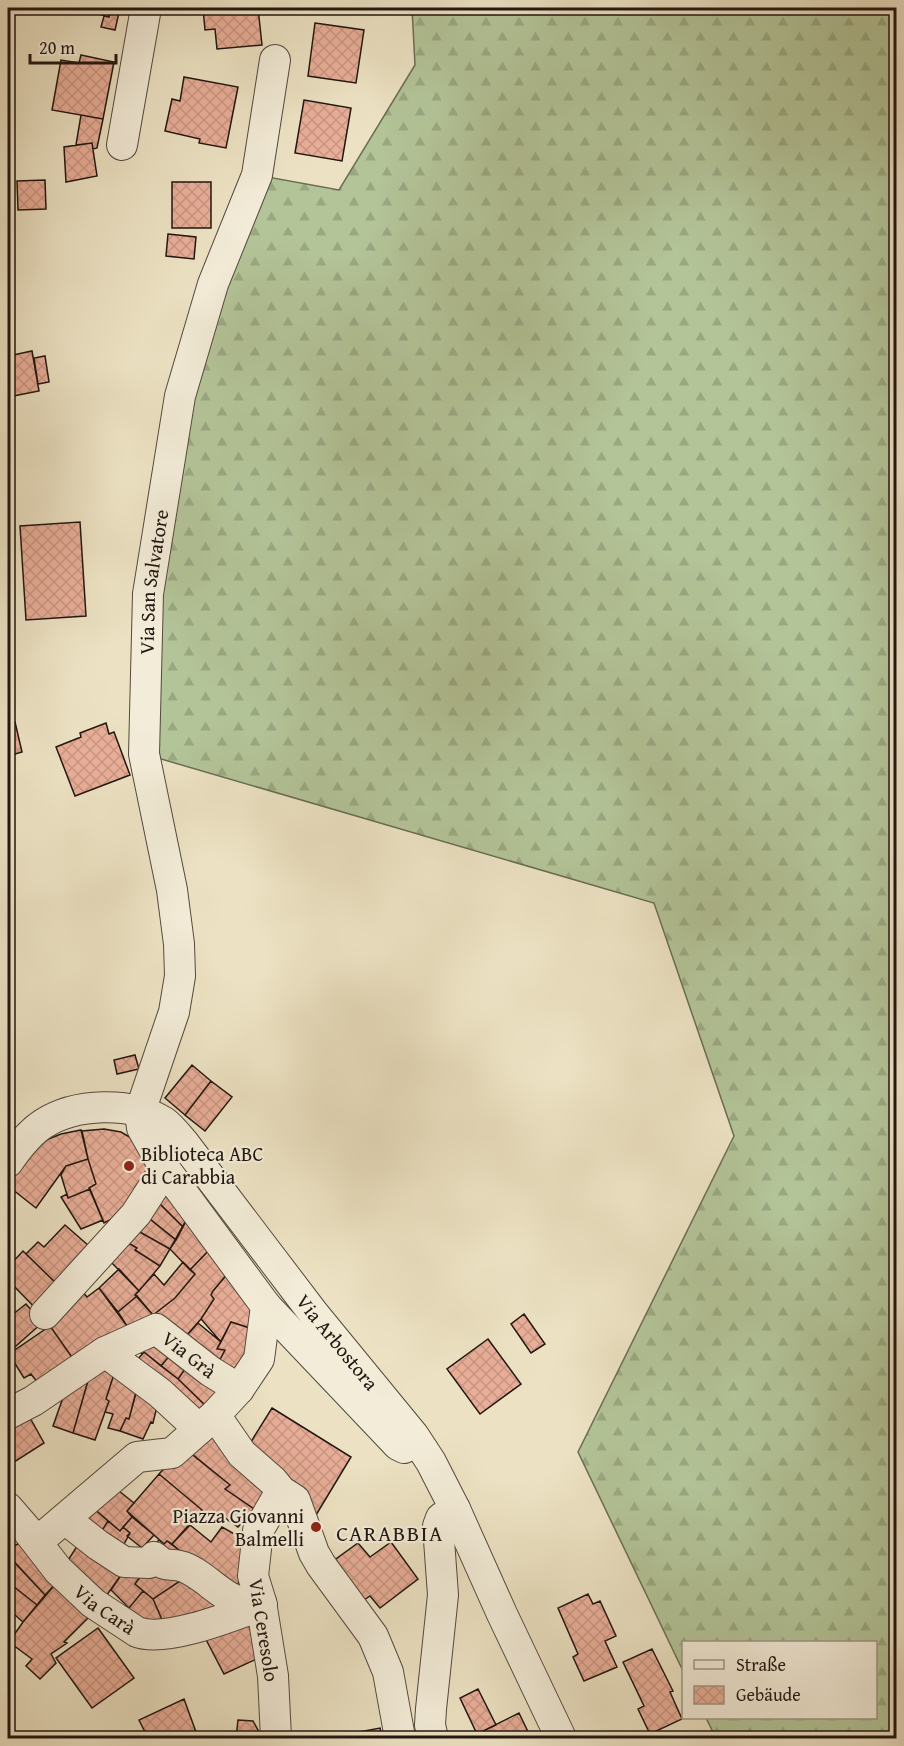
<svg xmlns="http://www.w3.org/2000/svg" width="904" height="1746" viewBox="0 0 904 1746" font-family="'Gentium Book Plus',serif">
<defs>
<pattern id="forest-firs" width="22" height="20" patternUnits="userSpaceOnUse" patternTransform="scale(1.5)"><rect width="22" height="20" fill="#b3c498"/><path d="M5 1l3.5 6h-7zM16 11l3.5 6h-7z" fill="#9aa882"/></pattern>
<pattern id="building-cross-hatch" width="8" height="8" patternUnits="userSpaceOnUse" patternTransform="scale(1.5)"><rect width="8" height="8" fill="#e9ae98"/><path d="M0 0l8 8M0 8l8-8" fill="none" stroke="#c89582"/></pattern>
</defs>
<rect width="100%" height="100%" fill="#ece2c3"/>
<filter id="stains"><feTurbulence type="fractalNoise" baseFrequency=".00333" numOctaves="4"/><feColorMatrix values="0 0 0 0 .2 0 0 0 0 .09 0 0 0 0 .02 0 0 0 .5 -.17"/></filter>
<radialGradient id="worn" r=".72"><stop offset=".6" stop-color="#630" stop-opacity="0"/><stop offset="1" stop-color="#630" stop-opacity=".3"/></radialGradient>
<!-- forest -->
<path fill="url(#forest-firs)" stroke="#6a6d54" stroke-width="1.5" d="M412,8H896V1738H716L706,1718H876V1642H684L683,1671L578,1452L734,1136L654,903L144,754L180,396L257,175L339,190L415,65Z"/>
<!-- building -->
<path fill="url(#building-cross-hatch)" stroke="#211611" stroke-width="1.5" d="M96,8H111L109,17L95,13Z
M111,8H120L115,30L101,27L104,16L109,17Z
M203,8H258L262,45L217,49L215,29L205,30Z
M315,23L364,30L356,83L308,76Z
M81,55L114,62L103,119L52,110L61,60L79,63Z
M184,77L238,87L226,148L199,143L200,139L165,131L172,99L180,101Z
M304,100L351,108L342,161L295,153Z
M81,115L103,119L97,148L93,149L92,143L76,145Z
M92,143L97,176L66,182L64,147Z
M45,180L46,209L18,210L17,181Z
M172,182H211V228H172Z
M168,234L196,237L194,259L166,256Z
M32,351L39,391L8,397V356Z
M45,356L49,382L38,384L34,358Z
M80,522L86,616L26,620L20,526Z
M15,722L22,752L8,756V724Z
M106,723L109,734L114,732L130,775L75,796L56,747L81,737L80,733Z
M135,1055L139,1069L117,1074L114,1060Z
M192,1065L211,1081L185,1115L165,1098Z
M211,1081L232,1097L205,1131L185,1115Z
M104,1129L121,1132L133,1139L160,1177L143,1203L104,1223L89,1188L96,1184L88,1159L82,1131Z
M81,1130L88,1159L66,1166L36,1208L8,1186V1181L30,1151L46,1140L61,1134Z
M88,1159L96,1184L89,1188L90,1189L68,1198L61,1175L66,1166Z
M163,1182L189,1215L183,1227L154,1198Z
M90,1189L103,1220L81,1229L61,1197L67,1194L68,1198Z
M154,1198L183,1227L176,1240L145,1215Z
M145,1215L176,1240L170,1249L131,1227Z
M189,1215L212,1247L190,1270L170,1249Z
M65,1225L97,1253L63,1290L26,1254L38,1242L44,1247Z
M131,1227L170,1249L160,1266L135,1250L137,1248L123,1240Z
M123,1240L137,1248L135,1250L160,1266L139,1291L111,1262Z
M212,1247L229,1272L213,1291L211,1295L214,1299L201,1319L179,1344L153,1315L175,1298L195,1274L190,1270Z
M23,1251L63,1290L40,1313L8,1280V1267Z
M183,1262L195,1274L175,1298L153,1315L135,1295L154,1274L164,1285Z
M119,1269L139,1291L135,1295L137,1296L118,1312L99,1288Z
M229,1272L257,1308L253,1329L231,1322L221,1342L201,1319L214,1299L211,1295L213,1291Z
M99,1288L127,1326L76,1363L50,1326L82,1291L87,1297Z
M137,1296L158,1321L127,1326L118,1312Z
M26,1304L42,1323L8,1353V1318Z
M524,1314L545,1344L531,1353L511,1324Z
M231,1322L256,1330L237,1385L216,1367L225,1350L217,1349Z
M198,1323L221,1342L217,1349L225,1350L216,1367L179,1344Z
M50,1326L76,1363L44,1391L31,1374L24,1378L9,1354Z
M156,1332L176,1348L161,1366L144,1352L142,1354L136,1348Z
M488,1339L521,1384L480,1414L447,1369Z
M176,1348L192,1359L178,1379L161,1366Z
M144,1352L178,1379L207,1407L196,1420L131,1367Z
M192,1359L224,1384L207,1407L178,1379Z
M92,1367L114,1374L106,1399L109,1401L95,1440L73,1433Z
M91,1370L73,1433L53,1426L66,1389Z
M114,1374L139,1382L129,1419L126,1418L120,1431L108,1428L113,1414L105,1412L109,1401L106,1399Z
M138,1384L160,1394L153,1423L151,1422L143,1439L120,1431L126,1418L129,1419Z
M272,1408L351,1457L316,1515L244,1453Z
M29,1416L44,1443L8,1466V1425Z
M207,1426L271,1481L254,1509L225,1489L230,1485L187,1450Z
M184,1448L230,1485L225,1489L254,1509L238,1527L216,1512L210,1522L199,1514L202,1510L159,1474Z
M159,1474L202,1510L172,1544L167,1541L164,1544L127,1511Z
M109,1483L134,1503L127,1511L132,1517L120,1531L91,1506Z
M91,1506L108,1521L96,1540L76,1524Z
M132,1517L154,1535L142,1548L127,1536L130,1533L123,1527Z
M108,1521L120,1531L123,1527L130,1533L117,1557L96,1540Z
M190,1525L211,1542L222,1527L254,1545L247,1572L230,1594L172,1544Z
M83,1537L128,1565L102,1602L61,1571Z
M27,1538L63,1576L45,1595L8,1555V1550Z
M159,1540L164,1544L167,1541L180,1551L143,1557Z
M391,1542L418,1579L380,1608L370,1596L358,1604L329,1564L358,1543L370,1557Z
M154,1558L186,1577L153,1599L135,1584Z
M14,1562L45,1595L37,1605L8,1582V1567Z
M128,1565L142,1574L135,1584L143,1591L129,1608L111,1590Z
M186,1577L190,1588L205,1580L231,1607L167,1631L153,1599Z
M59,1580L93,1613L64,1642L67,1643L51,1654L56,1663L40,1679L26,1666L32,1659L9,1642L23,1622Z
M8,1582L37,1605L23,1622L8,1609Z
M143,1591L153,1599L166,1629L120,1612L126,1606L129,1608Z
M588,1594L593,1604L600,1601L616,1636L605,1641L617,1667L584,1681L573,1657L578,1654L558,1608Z
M245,1616L261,1657L224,1674L201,1630Z
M98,1628L134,1678L92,1708L56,1658Z
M652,1649L673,1691L670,1692L682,1719L650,1734L638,1709L644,1706L623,1662Z
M478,1689L496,1725L477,1734L460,1698Z
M184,1699L196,1732L192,1734L194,1738H148L139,1720Z
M519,1713L531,1738H477L475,1735Z
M238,1720L253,1721L259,1732L258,1738H236Z
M380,1728L382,1738H354L353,1733Z"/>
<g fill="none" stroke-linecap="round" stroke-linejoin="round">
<defs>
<g id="minor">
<path d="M122,145L146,8"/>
<path id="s1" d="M8,1162C17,1149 29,1133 43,1124C75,1103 131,1101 164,1122C171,1127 178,1136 184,1143L314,1314L414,1436L431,1462L455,1509L502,1614L561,1738"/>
<path d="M266,1306L398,1445L404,1448"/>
<path d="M45,1314L136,1214L165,1169"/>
<path d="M105,1352L160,1393L199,1429"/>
<path id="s2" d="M8,1414L33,1401L105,1352L156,1329L210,1371L239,1389"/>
<path d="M215,1415L242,1454L273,1481L281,1491L295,1500L314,1553L321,1565L373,1636L388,1672L400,1738"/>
<path id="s3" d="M8,1508L27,1530L58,1570L93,1603L137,1632C166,1643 232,1616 262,1605"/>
<path d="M65,1519L98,1545L124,1562L149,1563L154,1557C167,1568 167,1563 180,1566C198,1570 217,1592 233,1599C240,1602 253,1601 261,1602"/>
<path id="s4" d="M37,1542L137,1457L172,1453L215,1415L239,1389L259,1359L266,1306L165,1169L142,1128L140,1112L174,1012L180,976L179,944L172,890L144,754L148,594L180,396L213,284L257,175L275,60"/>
<path d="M276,1738L273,1676L261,1602L253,1576L258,1531L281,1491"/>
<path d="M433,1738L430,1725L431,1709L443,1595L438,1526L441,1518L455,1509"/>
</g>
</defs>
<!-- minor casing -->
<use href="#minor" stroke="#54493e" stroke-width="32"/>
<!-- minor -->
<use href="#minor" stroke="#f3ecd8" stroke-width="30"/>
</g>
<!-- markers -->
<g fill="#8f2418" stroke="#f3ecd8" stroke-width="2">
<circle cx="129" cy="1166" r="6"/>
<circle cx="316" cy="1527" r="6"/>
</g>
<g text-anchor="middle" stroke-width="4.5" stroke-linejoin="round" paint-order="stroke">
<!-- street labels -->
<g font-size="20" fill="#211611" stroke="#f3ecd8">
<text dy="7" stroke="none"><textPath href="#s4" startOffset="1122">Via San Salvatore</textPath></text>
<text dy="7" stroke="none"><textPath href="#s1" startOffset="459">Via Arbostora</textPath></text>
<text dy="7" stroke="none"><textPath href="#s2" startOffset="213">Via Grà</textPath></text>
<text dy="7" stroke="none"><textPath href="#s3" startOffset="141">Via Carà</textPath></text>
<text transform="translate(264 1630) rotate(81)" y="7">Via Ceresolo</text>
</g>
<!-- poi labels -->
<g font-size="20" fill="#211611" stroke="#f3ecd8" text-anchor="start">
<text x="141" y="1161">Biblioteca ABC<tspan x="141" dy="23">di Carabbia</tspan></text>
<text x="304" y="1523" text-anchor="end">Piazza Giovanni<tspan x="304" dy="23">Balmelli</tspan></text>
</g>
<!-- quarter labels -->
<g font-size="22" letter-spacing="1.5" fill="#211611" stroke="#f3ecd8">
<text x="390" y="1541">CARABBIA</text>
</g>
</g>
<!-- margin -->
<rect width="904" height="1746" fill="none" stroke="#ece2c3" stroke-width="30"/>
<rect x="9" y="9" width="886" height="1728" fill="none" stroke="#211611" stroke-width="3"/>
<rect x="15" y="15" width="874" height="1716" fill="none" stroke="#211611" stroke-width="1.5"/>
<!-- legend -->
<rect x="682" y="1641" width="195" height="78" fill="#f3ecd8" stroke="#9f9688" stroke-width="1.5"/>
<rect x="694" y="1660" width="30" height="9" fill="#f3ecd8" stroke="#9f9688" stroke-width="1.5"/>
<text x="736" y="1671" font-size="18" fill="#211611">Straße</text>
<rect x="694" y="1686" width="30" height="18" fill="url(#building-cross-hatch)" stroke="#9f9688" stroke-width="1.5"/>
<text x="736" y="1701" font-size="18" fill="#211611">Gebäude</text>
<!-- scale -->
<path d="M30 54v9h86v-9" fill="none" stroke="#211611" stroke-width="3"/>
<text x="39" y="54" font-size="18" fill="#211611" stroke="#f3ecd8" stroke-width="4.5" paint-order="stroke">20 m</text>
<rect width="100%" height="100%" filter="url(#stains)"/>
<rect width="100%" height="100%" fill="url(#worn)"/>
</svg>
